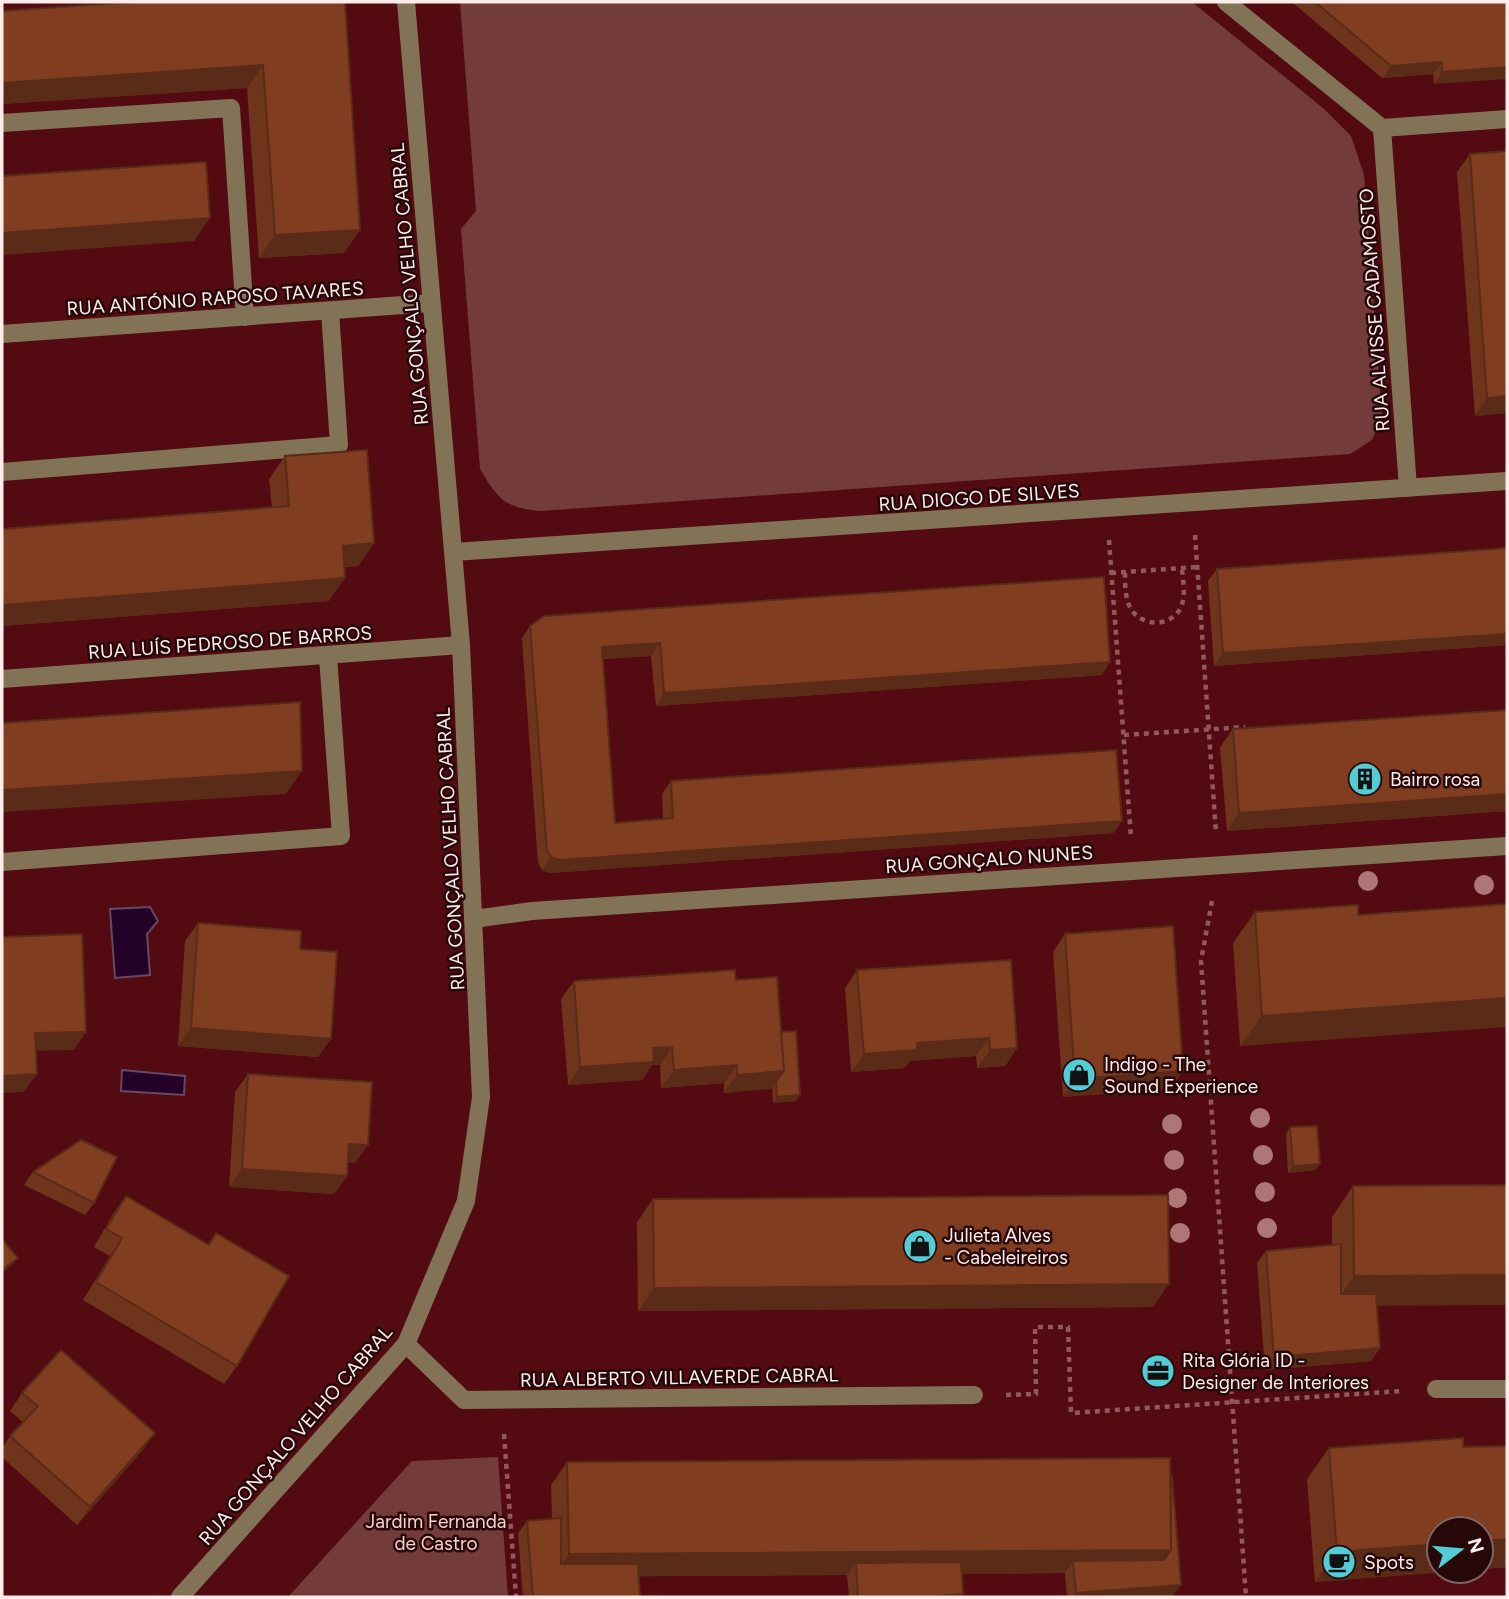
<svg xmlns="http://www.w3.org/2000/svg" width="1509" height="1599" viewBox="0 0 1509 1599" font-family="Figtree,sans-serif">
<rect width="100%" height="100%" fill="#530b11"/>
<!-- green -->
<path fill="#733c3a" d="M460,2H1192L1323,108L1351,136L1364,175L1382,418L1372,440L1350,454L540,511C505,508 498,499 480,469L461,229L476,211Z
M498,1457L508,1597H288L412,1461Z"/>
<!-- water -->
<path fill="#230129" stroke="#654863" stroke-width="2" d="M150,907L158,921L147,934L150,975L115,978L110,909Z
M122,1070L185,1076L184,1095L121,1091Z"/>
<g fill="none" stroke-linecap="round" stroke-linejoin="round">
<!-- path -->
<path stroke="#8f595d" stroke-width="4.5" stroke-dasharray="5 5" stroke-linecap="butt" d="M1195,535L1216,833
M1109,540L1131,838
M1111,573L1197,567
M1125,573C1125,583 1125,595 1129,605C1138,627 1171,629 1181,607C1186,595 1183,581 1182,569
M1124,735L1245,727
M1212,901L1201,961L1246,1597
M1006,1395L1036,1394L1035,1327H1068L1071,1413L1402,1391
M504,1434L516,1597"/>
<!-- minor -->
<path stroke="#837356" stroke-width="18" d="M1226,2L1382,128L1507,119
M2,123L231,108L245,317
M1382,128L1408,488
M2,334L431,303
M2,472L339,445L330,311
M453,552L1507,481
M2,679L461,645
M2,862L341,836L328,656
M474,919L532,911L1507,846
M406,1344L464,1400L974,1395
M1436,1389H1507
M180,1597L406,1344L466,1201L481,1097L461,645L406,2"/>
</g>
<!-- trees -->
<g fill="#ad7778">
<circle cx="1368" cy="881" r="10"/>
<circle cx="1484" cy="885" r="10"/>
<circle cx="1260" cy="1118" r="10"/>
<circle cx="1172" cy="1124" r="10"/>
<circle cx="1263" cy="1155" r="10"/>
<circle cx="1174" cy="1160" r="10"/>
<circle cx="1265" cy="1192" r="10"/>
<circle cx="1177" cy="1198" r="10"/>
<circle cx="1267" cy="1228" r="10"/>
<circle cx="1180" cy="1233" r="10"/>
</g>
<!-- wall -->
<path fill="#6f341c" d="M345,2L360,230L344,253L259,258L247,88L2,104Z
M1292,2H1507L1434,84L1433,74L1382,78Z
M1470,154L1507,413L1475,416L1457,172Z
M285,456L374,543L358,566L344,567L329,601L2,626V529L272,508L269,479Z
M1507,548V645L1214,666L1208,581L1217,569Z
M530,626L1102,675L656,706L651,656L603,659L615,823L663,819L662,794L671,781L1122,821L1113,833L550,873L542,870L538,863L522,638Z
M1507,710V811L1227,831L1220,747L1233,729Z
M1358,905L1240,1046L1233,943L1255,912Z
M198,923L300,949L318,1057L178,1046L185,941Z
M1065,934L1171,1089L1063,1097L1053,952Z
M857,970L1017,1048L1005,1066L977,1068L976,1056L910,1061L905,1068L851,1072L845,988Z
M736,980L781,1032L796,1101L773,1103L772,1088L724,1093V1083L661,1088L660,1065H652L642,1080L568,1085L561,999L574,981Z
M248,1074L355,1163H348L347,1176L334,1194L229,1187L235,1092Z
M1290,1127L1320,1164L1315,1170L1288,1173L1286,1134Z
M33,1172L94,1203L85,1215L24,1185Z
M1353,1186L1377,1306L1380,1348L1371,1361L1265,1370L1257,1263L1266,1251L1332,1245V1217Z
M126,1196L208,1244L216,1233L237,1366L224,1384L83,1300L110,1256L94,1247L113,1214Z
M653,1199L1153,1307L638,1311L637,1222Z
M22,1393L155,1433L142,1451L77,1525L2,1457V1448L10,1436L23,1422L10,1411Z
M1463,1447L1507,1567L1315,1582L1307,1479L1329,1448Z
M1170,1458L1172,1597H1067L1065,1573L962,1574L961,1597H849L847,1575L639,1576L640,1597H523L518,1533L527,1521L552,1519L551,1485L567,1462Z"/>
<!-- shaded-wall -->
<path fill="#5a2b16" d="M1442,62L1433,74L1382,78L1391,66Z
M263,65L247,88L2,104V83Z
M1507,67V79L1434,84L1442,72Z
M210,218L194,241L2,255V233Z
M360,230L344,253L259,258L275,235Z
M1507,396V413L1475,416L1487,398Z
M374,543L358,566L327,569L343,546Z
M345,578L329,601L2,626V605Z
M1507,634V645L1214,666L1223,653Z
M660,643L651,656L593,659L602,647Z
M1110,662L1102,675L656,706L664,693Z
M302,771L286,794L2,812V790Z
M1507,794V811L1227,831L1239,813Z
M1122,821L1113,833L550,873L542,870L551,857Z
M1507,998V1027L1240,1046L1262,1016Z
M191,1028L331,1039L318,1057L178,1046Z
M86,1032L74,1050L23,1051L35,1033Z
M989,1038L976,1056L910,1061L905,1068L851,1072L864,1054L917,1043Z
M672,1047L660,1065H652L642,1080L568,1085L580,1067L653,1048Z
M1017,1048L1005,1066L977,1068L990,1050Z
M737,1065L724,1083L661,1088L674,1070Z
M784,1071L771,1089L724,1093L737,1075Z
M1183,1071L1171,1089L1063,1097L1075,1079Z
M37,1074L24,1092L2,1093V1076Z
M800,1095L796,1101L773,1103L777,1097Z
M349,1144L368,1145L355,1163L337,1162Z
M1320,1164L1315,1170L1288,1173L1293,1166Z
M242,1169L347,1176L334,1194L229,1187Z
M18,1258L13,1264L2,1273V1270Z
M1507,1275V1305L1333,1306L1354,1276Z
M1169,1284L1153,1307L638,1311L654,1288Z
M1380,1348L1371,1361L1265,1370L1274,1357Z
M155,1433L142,1451L77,1525L90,1507Z
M1507,1539V1567L1481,1569V1541Z
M1439,1544V1571H1460L1315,1582L1337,1552Z
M1171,1550L1155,1573L1073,1561L1065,1573L857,1575L856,1563L847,1575L553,1577L569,1554Z
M1181,1585L1172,1597H1073L1076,1593Z
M963,1594L961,1597H926Z"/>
<!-- building -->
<path fill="#813d20" stroke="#5a2b16" stroke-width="2" d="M134,2H345L360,230L275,235L263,65L2,83V11Z
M1315,2H1507V67L1442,72V62L1391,66Z
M1507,151V396L1487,398L1470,154Z
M206,162L210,218L2,233V176Z
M367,450L374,543L343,546L345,578L2,605V529L289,506L285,456Z
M1507,548V634L1223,653L1217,569Z
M1104,577L1110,662L664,693L660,643L602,647L615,823L673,818L671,781L1116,750L1122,821L559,860L551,857L547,851L530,626L544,616Z
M300,702L302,771L2,790V723Z
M1507,710V794L1239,813L1233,729Z
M1507,904V998L1262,1016L1255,912L1358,905V915Z
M198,923L301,931L300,949L337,952L331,1039L191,1028Z
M1173,926L1183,1071L1075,1079L1065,934Z
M82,934L86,1032L35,1033L37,1074L2,1076V937Z
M1011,960L1017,1048L990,1050L989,1038L917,1043V1050L864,1054L857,970Z
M735,970L736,980L777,977L784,1071L737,1075V1065L674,1070L672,1047L653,1048L654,1062L580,1067L574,981Z
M796,1031L800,1095L777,1097L776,1082L784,1071L781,1032Z
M248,1074L372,1082L368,1145L349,1144L347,1176L242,1169Z
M1317,1126L1320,1164L1293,1166L1290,1127Z
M81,1140L117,1157L94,1203L33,1172Z
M1507,1185V1275L1354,1276L1353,1186Z
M1168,1195L1169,1284L654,1288L653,1199Z
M126,1196L209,1245L216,1233L289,1276L237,1366L96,1282L122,1238L106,1229Z
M2,1239L18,1258L2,1270Z
M1341,1244V1294H1376L1380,1348L1274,1357L1266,1251Z
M61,1350L155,1433L90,1507L10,1436L38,1406L22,1393Z
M1463,1438V1447L1507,1446V1539L1481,1541V1529H1439V1544L1337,1552L1329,1448Z
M1170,1458L1171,1550L569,1554L567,1462Z
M1171,1477H1172L1181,1585L1076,1593L1073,1561L1164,1560L1171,1550Z
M561,1518V1564H638L640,1597H533L527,1521Z
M961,1562L963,1594L926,1597H858L856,1563Z"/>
<!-- icons -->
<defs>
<symbol id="building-disc" viewBox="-11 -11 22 22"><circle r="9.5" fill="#52ccd5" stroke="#260809"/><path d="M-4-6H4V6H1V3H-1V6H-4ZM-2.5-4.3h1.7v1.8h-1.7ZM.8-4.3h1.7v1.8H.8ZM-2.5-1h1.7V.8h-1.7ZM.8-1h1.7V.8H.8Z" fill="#111"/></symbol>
<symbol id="shop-disc" viewBox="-11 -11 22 22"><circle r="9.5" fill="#52ccd5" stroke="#260809"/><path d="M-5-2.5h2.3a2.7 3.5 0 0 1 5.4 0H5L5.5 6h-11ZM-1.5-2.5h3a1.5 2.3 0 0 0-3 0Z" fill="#111"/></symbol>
<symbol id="office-disc" viewBox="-11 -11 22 22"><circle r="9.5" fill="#52ccd5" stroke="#260809"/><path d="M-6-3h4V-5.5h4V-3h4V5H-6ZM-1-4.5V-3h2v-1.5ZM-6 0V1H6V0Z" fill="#111"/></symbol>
<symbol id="cafe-disc" viewBox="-11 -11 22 22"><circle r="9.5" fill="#52ccd5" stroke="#260809"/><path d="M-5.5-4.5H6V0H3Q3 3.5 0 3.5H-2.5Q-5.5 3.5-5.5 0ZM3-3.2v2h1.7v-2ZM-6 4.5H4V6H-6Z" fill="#111"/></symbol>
</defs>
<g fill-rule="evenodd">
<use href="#building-disc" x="1346" y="760" width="38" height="38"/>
<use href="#shop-disc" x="1060" y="1056" width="38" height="38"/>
<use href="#shop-disc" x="901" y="1227" width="38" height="38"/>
<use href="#office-disc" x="1139" y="1352" width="38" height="38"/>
<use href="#cafe-disc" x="1320" y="1543" width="38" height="38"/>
</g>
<g text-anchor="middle" stroke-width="5" stroke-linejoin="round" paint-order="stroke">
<!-- street labels -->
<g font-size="19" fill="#ffeceb" stroke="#260809">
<text transform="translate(409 284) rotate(-95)" y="7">RUA GONÇALO VELHO CABRAL</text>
<text transform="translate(215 298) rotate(-4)" y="7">RUA ANTÓNIO RAPOSO TAVARES</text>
<text transform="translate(1374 310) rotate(-94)" y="7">RUA ALVISSE CADAMOSTO</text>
<text transform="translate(979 497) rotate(-4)" y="7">RUA DIOGO DE SILVES</text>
<text transform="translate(230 642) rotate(-4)" y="7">RUA LUÍS PEDROSO DE BARROS</text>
<text transform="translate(450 849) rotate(-93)" y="7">RUA GONÇALO VELHO CABRAL</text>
<text transform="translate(989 859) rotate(-4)" y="7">RUA GONÇALO NUNES</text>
<text transform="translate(679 1377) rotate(-1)" y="7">RUA ALBERTO VILLAVERDE CABRAL</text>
<text transform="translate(295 1435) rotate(-49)" y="7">RUA GONÇALO VELHO CABRAL</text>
</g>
<!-- poi labels -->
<g font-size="19" fill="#ffeceb" stroke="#260809" text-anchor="start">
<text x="1390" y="786">Bairro rosa</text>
<text x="1104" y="1071">Indigo - The<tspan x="1104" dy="22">Sound Experience</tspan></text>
<text x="944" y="1242">Julieta Alves<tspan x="944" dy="22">- Cabeleireiros</tspan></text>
<text x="1182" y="1367">Rita Glória ID -<tspan x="1182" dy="22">Designer de Interiores</tspan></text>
<text x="1364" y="1569">Spots</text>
</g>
<!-- park labels -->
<g font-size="19" fill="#f7cfcc" stroke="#260809">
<text x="436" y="1528">Jardim Fernanda<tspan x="436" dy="22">de Castro</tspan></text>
</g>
</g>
<!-- border -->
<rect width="1509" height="1599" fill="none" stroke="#ffeceb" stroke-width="7"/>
<!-- north arrow -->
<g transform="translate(1460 1550) rotate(74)"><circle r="33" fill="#260809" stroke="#7d6363" stroke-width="2"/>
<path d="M0-5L12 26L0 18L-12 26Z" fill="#52ccd5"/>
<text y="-10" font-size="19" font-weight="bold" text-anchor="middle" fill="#ffeceb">N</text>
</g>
</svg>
